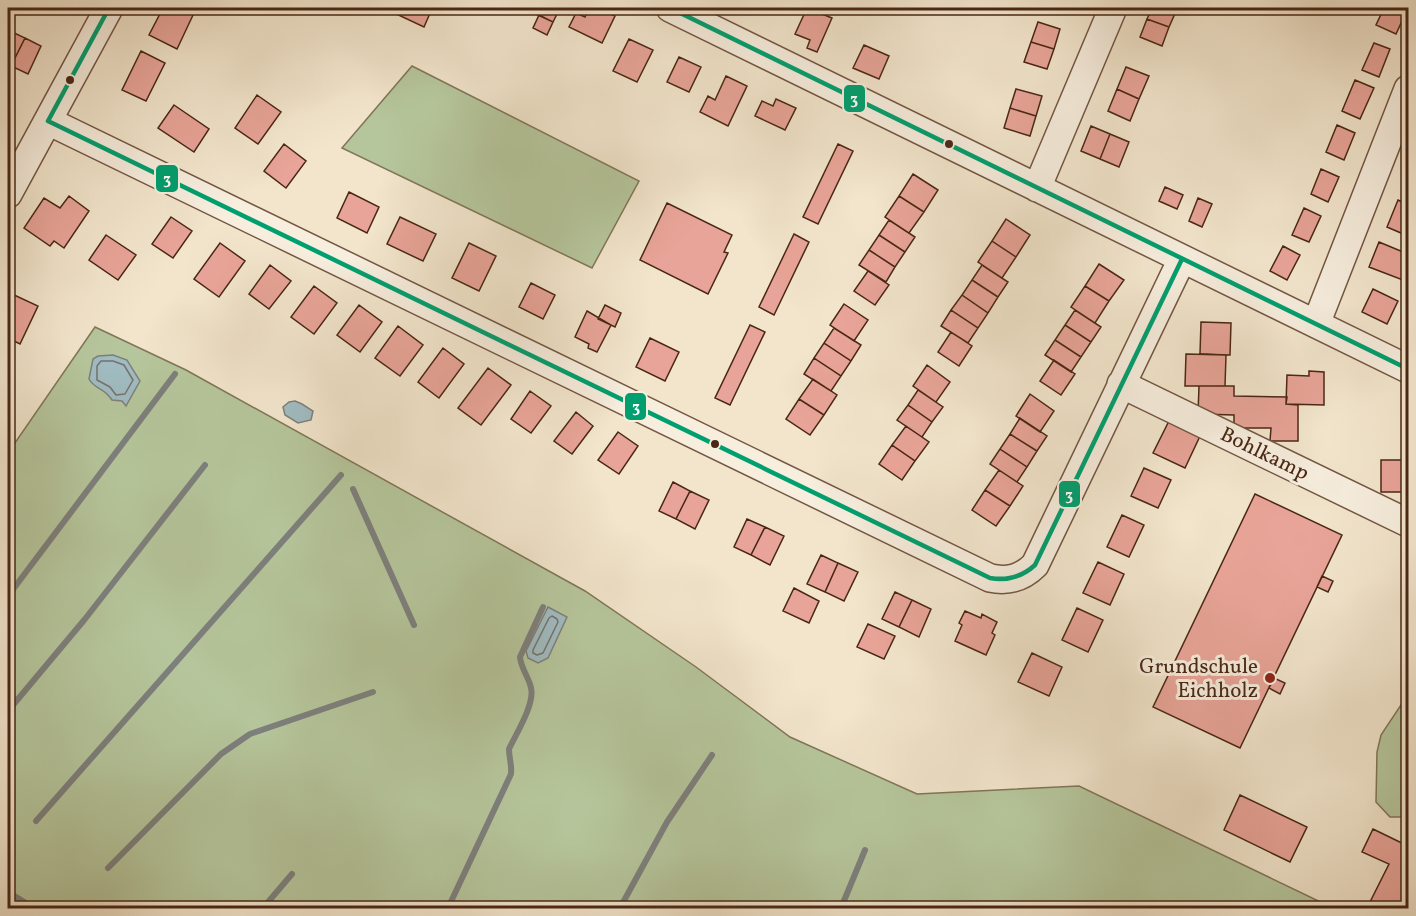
<svg xmlns="http://www.w3.org/2000/svg" width="1416" height="916" viewBox="0 0 1416 916" font-family="Vollkorn,serif">
<rect width="100%" height="100%" fill="#f2e5cc"/>
<filter id="stains"><feTurbulence type="fractalNoise" baseFrequency=".00333" numOctaves="4"/><feColorMatrix values="0 0 0 0 .2 0 0 0 0 .09 0 0 0 0 .02 0 0 0 .5 -.17"/></filter>
<radialGradient id="worn" r=".72"><stop offset=".6" stop-color="#630" stop-opacity="0"/><stop offset="1" stop-color="#630" stop-opacity=".3"/></radialGradient>
<!-- green -->
<path fill="#b6c69c" stroke="#807658" stroke-width="1.5" d="M412,66L639,181L592,268L342,148Z
M95,327L186,370L585,591L696,667L790,737L917,794L1079,786L1333,908H8V453Z
M1408,677V810L1400,817H1390L1376,802L1377,752L1381,735L1403,702Z"/>
<!-- water -->
<path fill="#a0bcc2" stroke="#7d807d" stroke-width="1.5" d="M113,355L127,360L140,381L126,406L122,401L112,400C104,387 95,390 89,379L93,359L98,356Z
M295,401L302,404L313,411L311,420L298,423L285,415L283,407L289,402Z
M548,607L567,617L548,658L538,663L528,658L526,651Z"/>
<g fill="none" stroke-linecap="round" stroke-linejoin="round">
<!-- shore -->
<path stroke="#74726c" stroke-width="1.5" d="M101,361H113L124,365L133,380L125,394L116,395L110,387L97,380V366Z
M552,616L557,619L558,622L543,653L537,655L533,653V650L549,618Z"/>
<!-- stream -->
<path stroke="#7d807d" stroke-width="6" d="M353,489L414,625
M8,596L175,374
M8,711L85,619L205,465
M36,821L341,475
M108,868L221,754L250,734L373,692
M8,892L34,908
M263,908L292,874
M448,908L511,774C512,765 509,758 509,749C516,734 535,704 531,688C529,677 521,669 520,657L543,607
M620,908L667,822L712,755
M841,908L865,850"/>
</g>
<!-- building -->
<path fill="#e8a498" stroke="#492715" stroke-width="1.5" d="M163,8H182L194,13L177,49L149,35Z
M395,8H424L431,11L424,27L392,12Z
M523,8H560L553,22Z
M589,8H598L615,16L602,43L569,27L576,13L585,17Z
M755,8H772L769,14Z
M807,8L832,18L817,52L807,48L810,40L795,34Z
M1152,8L1177,9L1169,27L1147,19Z
M1384,8H1408L1396,34L1376,25Z
M539,15L553,22L547,35L533,28Z
M1147,19L1169,27L1162,46L1140,37Z
M1038,22L1060,29L1054,49L1031,42Z
M8,30L25,38L11,66L8,64Z
M25,38L41,46L28,74L11,66Z
M629,39L653,50L637,82L613,71Z
M1031,42L1054,49L1047,69L1024,62Z
M1374,43L1390,49L1379,77L1362,70Z
M864,45L889,56L879,79L853,68Z
M141,51L165,63L146,101L122,90Z
M679,57L701,67L689,92L667,82Z
M1126,67L1149,76L1139,99L1117,89Z
M726,76L747,86L728,126L700,112L708,96L715,100Z
M1355,80L1374,88L1360,119L1342,111Z
M1016,89L1042,96L1036,116L1010,108Z
M1117,89L1139,99L1130,121L1108,111Z
M257,95L281,112L258,144L235,128Z
M776,99L796,108L785,130L755,116L762,101L773,106Z
M174,105L209,129L194,152L158,128Z
M1010,108L1036,116L1030,136L1004,128Z
M1337,125L1355,133L1344,160L1326,152Z
M1091,126L1110,134L1100,159L1081,151Z
M1110,134L1129,142L1119,167L1100,159Z
M284,144L306,161L286,188L264,171Z
M838,144L853,151L818,224L803,217Z
M1321,169L1339,177L1328,202L1311,194Z
M913,174L938,190L924,212L899,196Z
M1165,187L1183,195L1177,209L1159,201Z
M349,192L379,207L367,233L337,218Z
M69,196L89,211L64,248L54,241L50,246L24,228L44,198L60,208Z
M899,196L924,212L909,233L885,217Z
M1198,198L1212,204L1202,227L1189,221Z
M1398,200L1408,205V236L1387,227Z
M667,203L732,235L724,252L728,253L708,294L640,260Z
M1304,208L1321,216L1309,242L1292,235Z
M171,217L192,231L173,258L152,244Z
M400,217L436,234L423,261L387,244Z
M1006,219L1030,235L1016,257L992,241Z
M889,220L915,237L905,252L879,235Z
M794,234L809,242L774,315L759,307Z
M106,235L136,255L118,280L89,260Z
M879,235L905,252L895,267L869,250Z
M992,241L1016,257L1002,278L978,262Z
M1379,242L1408,254V282L1369,267Z
M220,243L245,261L219,297L194,279Z
M469,243L496,256L479,291L452,278Z
M1283,246L1300,255L1287,280L1270,271Z
M869,250L895,267L886,282L859,265Z
M1099,264L1124,280L1109,301L1085,286Z
M270,265L291,281L269,309L249,294Z
M982,265L1008,282L998,297L972,280Z
M868,271L889,285L875,305L854,291Z
M972,280L998,297L988,313L962,295Z
M1408,280V295L1402,291Z
M531,283L555,295L543,319L519,307Z
M314,286L337,303L314,334L291,317Z
M1085,286L1109,301L1095,323L1071,307Z
M1373,289L1398,301L1387,324L1362,312Z
M12,294L38,306L20,344L8,338V304Z
M962,295L988,313L978,328L951,310Z
M844,304L868,320L854,341L830,325Z
M359,305L382,322L360,352L337,335Z
M605,305L621,313L615,327L598,319Z
M951,310L978,328L968,343L941,326Z
M1075,310L1101,327L1091,342L1065,325Z
M587,311L611,325L597,352L588,348L589,344L575,337Z
M1201,322L1231,323L1230,355L1200,354Z
M750,325L765,332L730,405L715,398Z
M1065,325L1091,342L1081,357L1055,340Z
M398,326L423,345L400,376L375,358Z
M834,328L861,345L851,361L824,343Z
M951,332L972,346L959,366L938,352Z
M650,338L679,352L665,381L636,367Z
M1055,340L1081,357L1071,372L1045,355Z
M824,343L851,361L841,376L814,358Z
M443,348L464,364L439,398L418,382Z
M1186,354L1226,355L1225,386H1185Z
M814,358L841,376L831,391L804,374Z
M1054,360L1075,374L1061,395L1040,381Z
M927,365L950,382L936,402L913,386Z
M488,368L511,385L481,425L458,408Z
M1309,371L1324,372V405L1286,404L1287,375L1309,376Z
M813,379L837,395L824,415L799,399Z
M1199,386H1234V396L1287,397L1286,404L1298,405V441H1270L1271,428H1234V415L1198,414Z
M918,390L943,407L932,422L908,405Z
M530,391L551,406L531,433L511,419Z
M1030,394L1054,411L1040,432L1016,416Z
M799,399L824,415L810,435L786,419Z
M908,405L932,422L922,437L897,420Z
M576,412L593,426L572,454L554,441Z
M1020,418L1047,436L1037,451L1010,434Z
M1169,421L1200,436L1185,468L1153,453Z
M906,426L929,442L915,461L892,445Z
M1403,429H1408V460H1403Z
M618,432L638,446L619,474L598,460Z
M1010,434L1037,451L1027,467L1000,449Z
M892,445L915,461L902,480L879,464Z
M1000,449L1027,467L1017,482L990,464Z
M1381,460H1408V492H1381Z
M1144,468L1171,480L1158,508L1131,496Z
M999,470L1023,486L1010,506L985,490Z
M673,482L690,491L676,519L659,511Z
M985,490L1010,506L996,526L972,510Z
M690,491L709,500L695,529L676,519Z
M1255,494L1342,535L1240,748L1153,707Z
M1122,515L1144,525L1129,557L1107,547Z
M747,519L765,527L751,555L734,547Z
M765,527L784,536L770,565L751,555Z
M821,555L838,563L825,592L807,584Z
M1098,562L1124,574L1110,605L1083,593Z
M838,563L858,572L844,601L825,592Z
M1322,576L1333,581L1328,592L1317,587Z
M794,588L819,601L809,623L783,611Z
M895,592L912,600L899,627L882,619Z
M912,600L931,609L919,637L899,627Z
M1077,608L1103,620L1088,652L1062,640Z
M965,611L981,618L982,614L997,622L992,633L995,635L986,655L955,641L962,625L959,623Z
M868,624L895,636L884,659L857,647Z
M1032,653L1062,667L1049,696L1018,682Z
M1274,678L1285,683L1280,694L1269,688Z
M1240,795L1307,827L1290,862L1224,830Z
M1373,829L1408,846V890L1400,908H1367L1389,864L1362,852Z
M1408,890V908H1400Z"/>
<g fill="none" stroke-linecap="round" stroke-linejoin="round">
<defs>
<path id="minor" d="M670,8L1408,369
M48,121L990,578C1008,582 1022,578 1035,565L1182,259
M1037,188L1113,8
M8,194L109,8
M1316,324L1408,89
M1121,384L1408,523"/>
</defs>
<!-- minor casing -->
<use href="#minor" stroke="#735643" stroke-width="30"/>
<!-- minor -->
<use href="#minor" stroke="#f7eede" stroke-width="27"/>
<defs>
<path id="bus-1" d="M109,8L48,121L990,578C1008,581 1022,577 1035,565L1182,259
M670,8L1408,369"/>
</defs>
<!-- bus-1 casing -->
<use href="#bus-1" stroke="#f7eede" stroke-width="9"/>
<!-- bus-1 -->
<use href="#bus-1" stroke="#009f6f" stroke-width="4.5"/>
</g>
<!-- markers -->
<g fill="#492715" stroke="#f7eede" stroke-width="2">
<circle cx="70" cy="80" r="5"/>
<circle cx="949" cy="144" r="5"/>
<circle cx="715" cy="444" r="5"/>
</g>
<circle fill="#8f2418" stroke="#f7eede" stroke-width="2" cx="1270" cy="678" r="6"/>
<g text-anchor="middle" stroke-width="6" stroke-linejoin="round" paint-order="stroke">
<!-- street labels -->
<g font-size="21" fill="#492715" stroke="#f7eede">
<text transform="translate(1265 453) rotate(26)" y="7">Bohlkamp</text>
</g>
<!-- poi labels -->
<g font-size="21" fill="#492715" stroke="#f7eede" text-anchor="end">
<text x="1258" y="673">Grundschule<tspan x="1258" dy="24">Eichholz</tspan></text>
</g>
</g>
<g stroke="#f7eede" stroke-width="2">
<rect x="843" y="84" width="23" height="29" rx="6" fill="#009f6f"/>
<rect x="155" y="164" width="24" height="29" rx="6" fill="#009f6f"/>
<rect x="624" y="392" width="23" height="29" rx="6" fill="#009f6f"/>
<rect x="1058" y="480" width="23" height="28" rx="6" fill="#009f6f"/>
</g>
<g font-size="16" text-anchor="middle" font-weight="bold" fill="#fff">
<text x="854" y="104">3</text>
<text x="167" y="184">3</text>
<text x="636" y="412">3</text>
<text x="1069" y="500">3</text>
</g>
<!-- margin -->
<rect width="1416" height="916" fill="none" stroke="#f2e5cc" stroke-width="30"/>
<rect x="9" y="9" width="1398" height="898" fill="none" stroke="#492715" stroke-width="3"/>
<rect x="15" y="15" width="1386" height="886" fill="none" stroke="#492715" stroke-width="1.5"/>
<rect width="100%" height="100%" filter="url(#stains)"/>
<rect width="100%" height="100%" fill="url(#worn)"/>
</svg>
